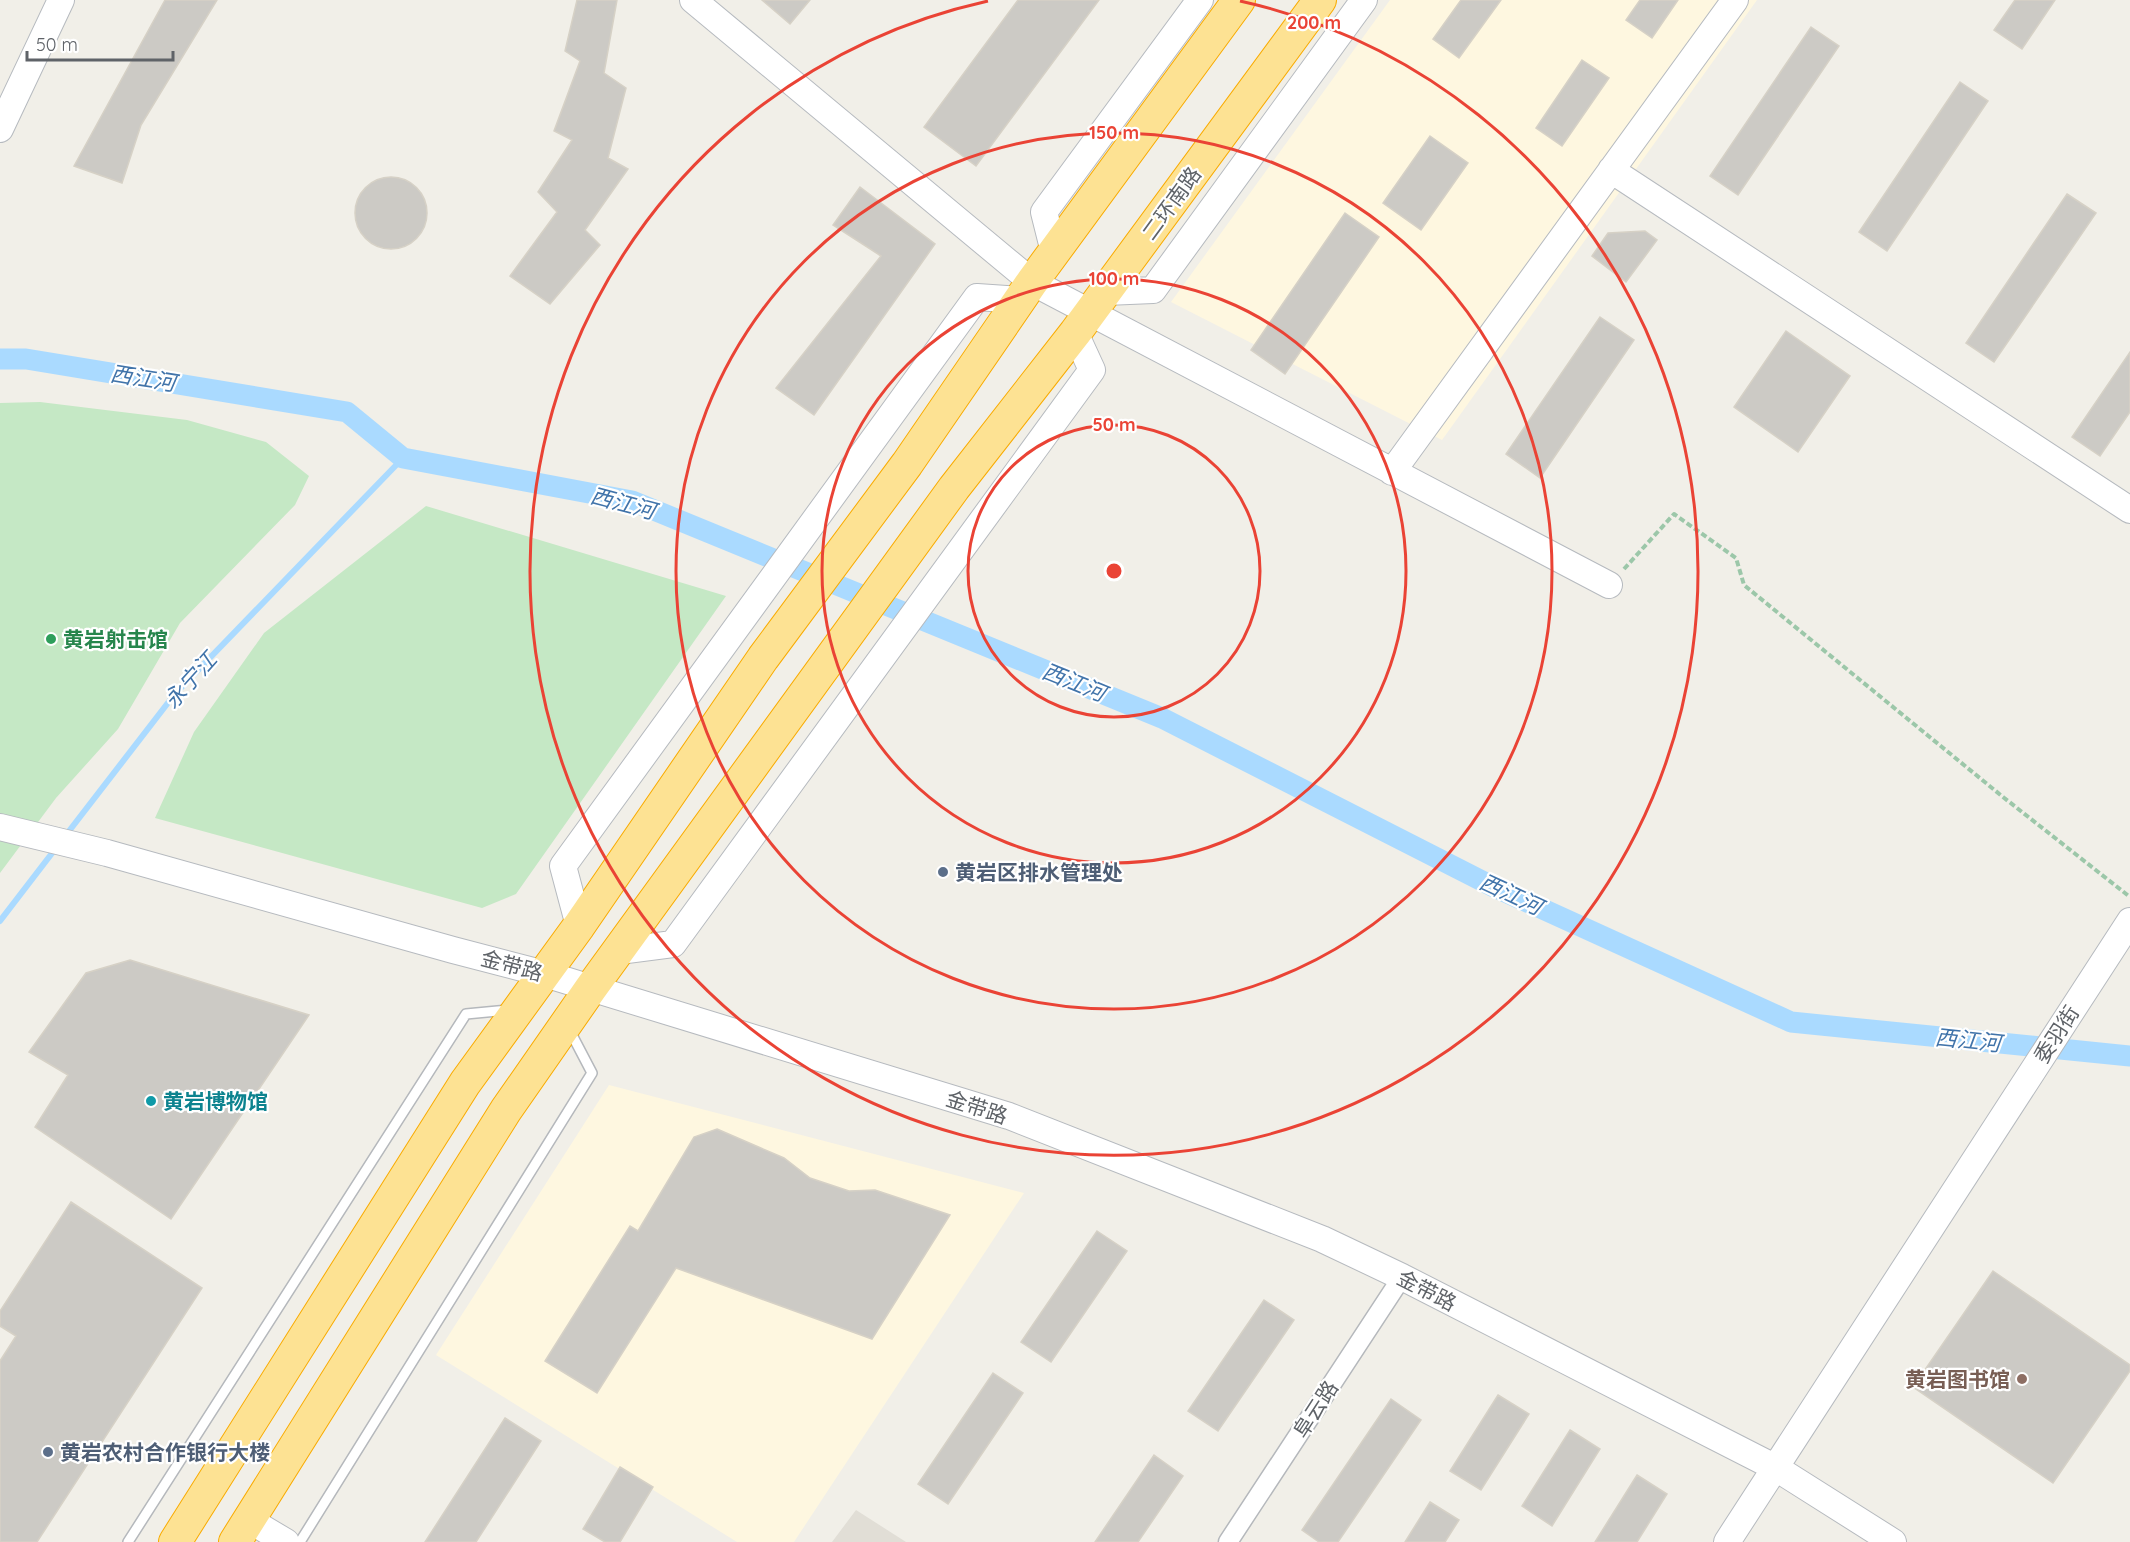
<svg xmlns="http://www.w3.org/2000/svg" width="2130" height="1542" font-family="Quicksand,'Noto Sans SC',sans-serif">
<rect width="100%" height="100%" fill="#f1efe8"/>
<path fill="#fef7e0" d="M1390,0H1757L1442,440L1171,302Z
M609,1085L1024,1193L794,1542H737L436,1355Z"/>
<path fill="#e1ded6" d="M856,1510L906,1542H832Z"/>
<path fill="#c5e8c5" d="M40,402L187,420L266,442L309,476L295,505L180,623L118,729L56,798L0,873V403Z
M426,506L726,596L516,894L482,908L155,818L194,732L264,633Z"/>
<g fill="none" stroke-linecap="round" stroke-linejoin="round">
<path stroke="#aadaff" stroke-width="6" d="M66,835L174,695L403,458
M0,921L56,848"/>
<path stroke="#aadaff" stroke-width="21" d="M0,359H26L347,412L403,458L632,501L1162,718L1492,886L1791,1022L2130,1056"/>
</g>
<path fill="#cccac5" stroke="#d6d1c6" stroke-width="1.5" d="M165,0H217L141,125L122,183L74,166Z
M577,0H617L604,73L626,88L608,158L628,169L585,230L600,245L550,304L510,276L557,212L538,192L572,140L554,131L580,61L565,51Z
M762,0H810L790,24Z
M1018,0H1099L976,166L924,127Z
M1461,0H1501L1459,58L1433,39Z
M1640,0H1678L1652,38L1626,20Z
M2015,0H2055L2022,49L1994,30Z
M1811,27L1839,46L1738,195L1710,176Z
M1582,60L1609,78L1562,146L1536,128Z
M1960,82L1988,101L1887,251L1859,232Z
M1430,136L1468,163L1421,230L1383,203Z
M355 213a36 36 0 1 1 72 0a36 36 0 1 1-72 0Z
M860,187L935,244L814,415L776,388L881,256L833,225Z
M2067,194L2096,213L1994,362L1966,343Z
M1345,213L1379,237L1285,374L1251,350Z
M1645,231L1657,240L1626,282L1592,256L1608,233Z
M1600,317L1634,340L1540,478L1506,454Z
M1786,331L1850,376L1798,452L1734,407Z
M2130,352V412L2100,456L2072,437Z
M130,960L309,1015L171,1219L35,1127L68,1075L29,1052L86,973Z
M717,1129L784,1158L810,1178L849,1191L875,1190L950,1215L872,1339L676,1268L597,1393L545,1361L630,1226L638,1231L694,1137Z
M71,1202L202,1288L37,1542H0V1361L16,1336L0,1326V1311Z
M1097,1231L1127,1251L1051,1362L1021,1342Z
M1993,1271L2130,1365V1371L2053,1483L1913,1387Z
M1264,1300L1294,1320L1218,1431L1188,1411Z
M993,1373L1023,1393L948,1504L918,1484Z
M1498,1395L1529,1414L1481,1490L1450,1471Z
M1391,1399L1421,1420L1338,1542H1319L1302,1530Z
M505,1418L541,1441L476,1542H425Z
M1570,1430L1600,1449L1552,1526L1522,1506Z
M1154,1455L1183,1476L1138,1542H1095Z
M620,1467L653,1487L620,1542H605L583,1529Z
M1637,1475L1667,1494L1637,1542H1595Z
M1430,1502L1459,1520L1445,1542H1405Z"/>
<g fill="none" stroke-linecap="round" stroke-linejoin="round">
<defs>
<path id="lane" d="M128,1542L466,1014L508,1010
M300,1542L592,1073L570,1031"/>
<path id="street" d="M1228,1542L1402,1277"/>
<path id="secondary" d="M693,0L1032,282L1609,585
M0,129L61,0
M1611,170L2130,510
M1054,252L1044,212L1200,0
M1106,292L1153,290L1364,0
M1392,472L1735,0
M0,827L107,853L453,950L545,974L1009,1116L1322,1239L1402,1277L1776,1468L1893,1542
M579,926L563,866L977,297L1020,300
M619,951L673,944L1092,370L1075,333
M249,1520L286,1542
M1727,1542L2130,921"/>
<path id="highway" d="M175,1542L465,1083L579,926L763,658L907,464L1032,282L1239,0
M235,1542L506,1110L591,988L954,488L1075,333L1320,0"/>
</defs>
<use href="#lane" stroke="#b5b8bc" stroke-width="12"/>
<use href="#street" stroke="#b5b8bc" stroke-width="21"/>
<use href="#secondary" stroke="#b6babf" stroke-width="28"/>
<use href="#highway" stroke="#f9ab00" stroke-width="34"/>
<path stroke="#9cc7a9" stroke-width="4" stroke-dasharray="6 3" stroke-linecap="butt" d="M1624,569L1674,514L1736,558L1744,585L2003,797L2130,897"/>
<use href="#lane" stroke="#fff" stroke-width="9"/>
<use href="#street" stroke="#fff" stroke-width="18"/>
<use href="#secondary" stroke="#fff" stroke-width="26"/>
<use href="#highway" stroke="#fde293" stroke-width="32"/>
</g>
<g fill="none" stroke="#ea4335" stroke-width="3">
<circle cx="1114" cy="571" r="146"/>
<circle cx="1114" cy="571" r="292"/>
<circle cx="1114" cy="571" r="438"/>
<path d="M1240 1A584 584 0 1 1 988 1"/>
</g>
<circle fill="#2e9e5b" stroke="#fff" stroke-width="2" cx="51" cy="639" r="6"/>
<g fill="#5c6f8a" stroke="#fff" stroke-width="2">
<circle cx="943" cy="872" r="6"/>
<circle cx="48" cy="1452" r="6"/>
</g>
<circle fill="#0f9aa8" stroke="#fff" stroke-width="2" cx="151" cy="1101" r="6"/>
<circle fill="#8d6e63" stroke="#fff" stroke-width="2" cx="2022" cy="1379" r="6"/>
<g text-anchor="middle" dominant-baseline="central" stroke-width="4.5" stroke-linejoin="round" paint-order="stroke">
<g font-size="21" fill="#5f6368" stroke="#fff">
<text transform="translate(1171 203) rotate(-54)">二环南路</text>
<text transform="translate(512 965) rotate(15)">金带路</text>
<text transform="translate(2056 1034) rotate(-57)">委羽街</text>
<text transform="translate(977 1107) rotate(18)">金带路</text>
<text transform="translate(1427 1290) rotate(27)">金带路</text>
<text transform="translate(1315 1409) rotate(-57)">阜云路</text>
</g>
<g font-size="21" font-weight="bold" fill="#27864d" stroke="#fff" text-anchor="start">
<text x="63" y="639">黄岩射击馆</text>
</g>
<g font-size="21" font-weight="bold" fill="#4e5e75" stroke="#fff" text-anchor="start">
<text x="955" y="872">黄岩区排水管理处</text>
<text x="60" y="1452">黄岩农村合作银行大楼</text>
</g>
<g font-size="21" font-weight="bold" fill="#0d838f" stroke="#fff" text-anchor="start">
<text x="163" y="1101">黄岩博物馆</text>
</g>
<g font-size="21" font-weight="bold" fill="#785e54" stroke="#fff" text-anchor="end">
<text x="2010" y="1379">黄岩图书馆</text>
</g>
<g font-size="22" font-style="italic" fill="#4174aa" stroke="#fff">
<text transform="translate(143 378) rotate(9)">西江河</text>
<text transform="translate(623 503) rotate(15)">西江河</text>
<text transform="translate(190 680) rotate(-48)">永宁江</text>
<text transform="translate(1074 682) rotate(22)">西江河</text>
<text transform="translate(1511 894) rotate(25)">西江河</text>
<text transform="translate(1968 1040) rotate(6)">西江河</text>
</g>
</g>
<circle cx="1114" cy="571" r="9" fill="#ea4335" stroke="#fff" stroke-width="3"/>
<g font-size="18" text-anchor="middle" font-weight="bold" fill="#ea4335" stroke="#fff" stroke-width="4.5" stroke-linejoin="round" paint-order="stroke">
<text x="1314" y="29">200 m</text>
<text x="1114" y="139">150 m</text>
<text x="1114" y="285">100 m</text>
<text x="1114" y="431">50 m</text>
</g>
<path d="M27 51v9h146v-9" fill="none" stroke="#5f6368" stroke-width="3"/>
<text x="36" y="51" font-size="18" fill="#5f6368" stroke="#ffffff" stroke-width="4.5" paint-order="stroke">50 m</text>
</svg>
